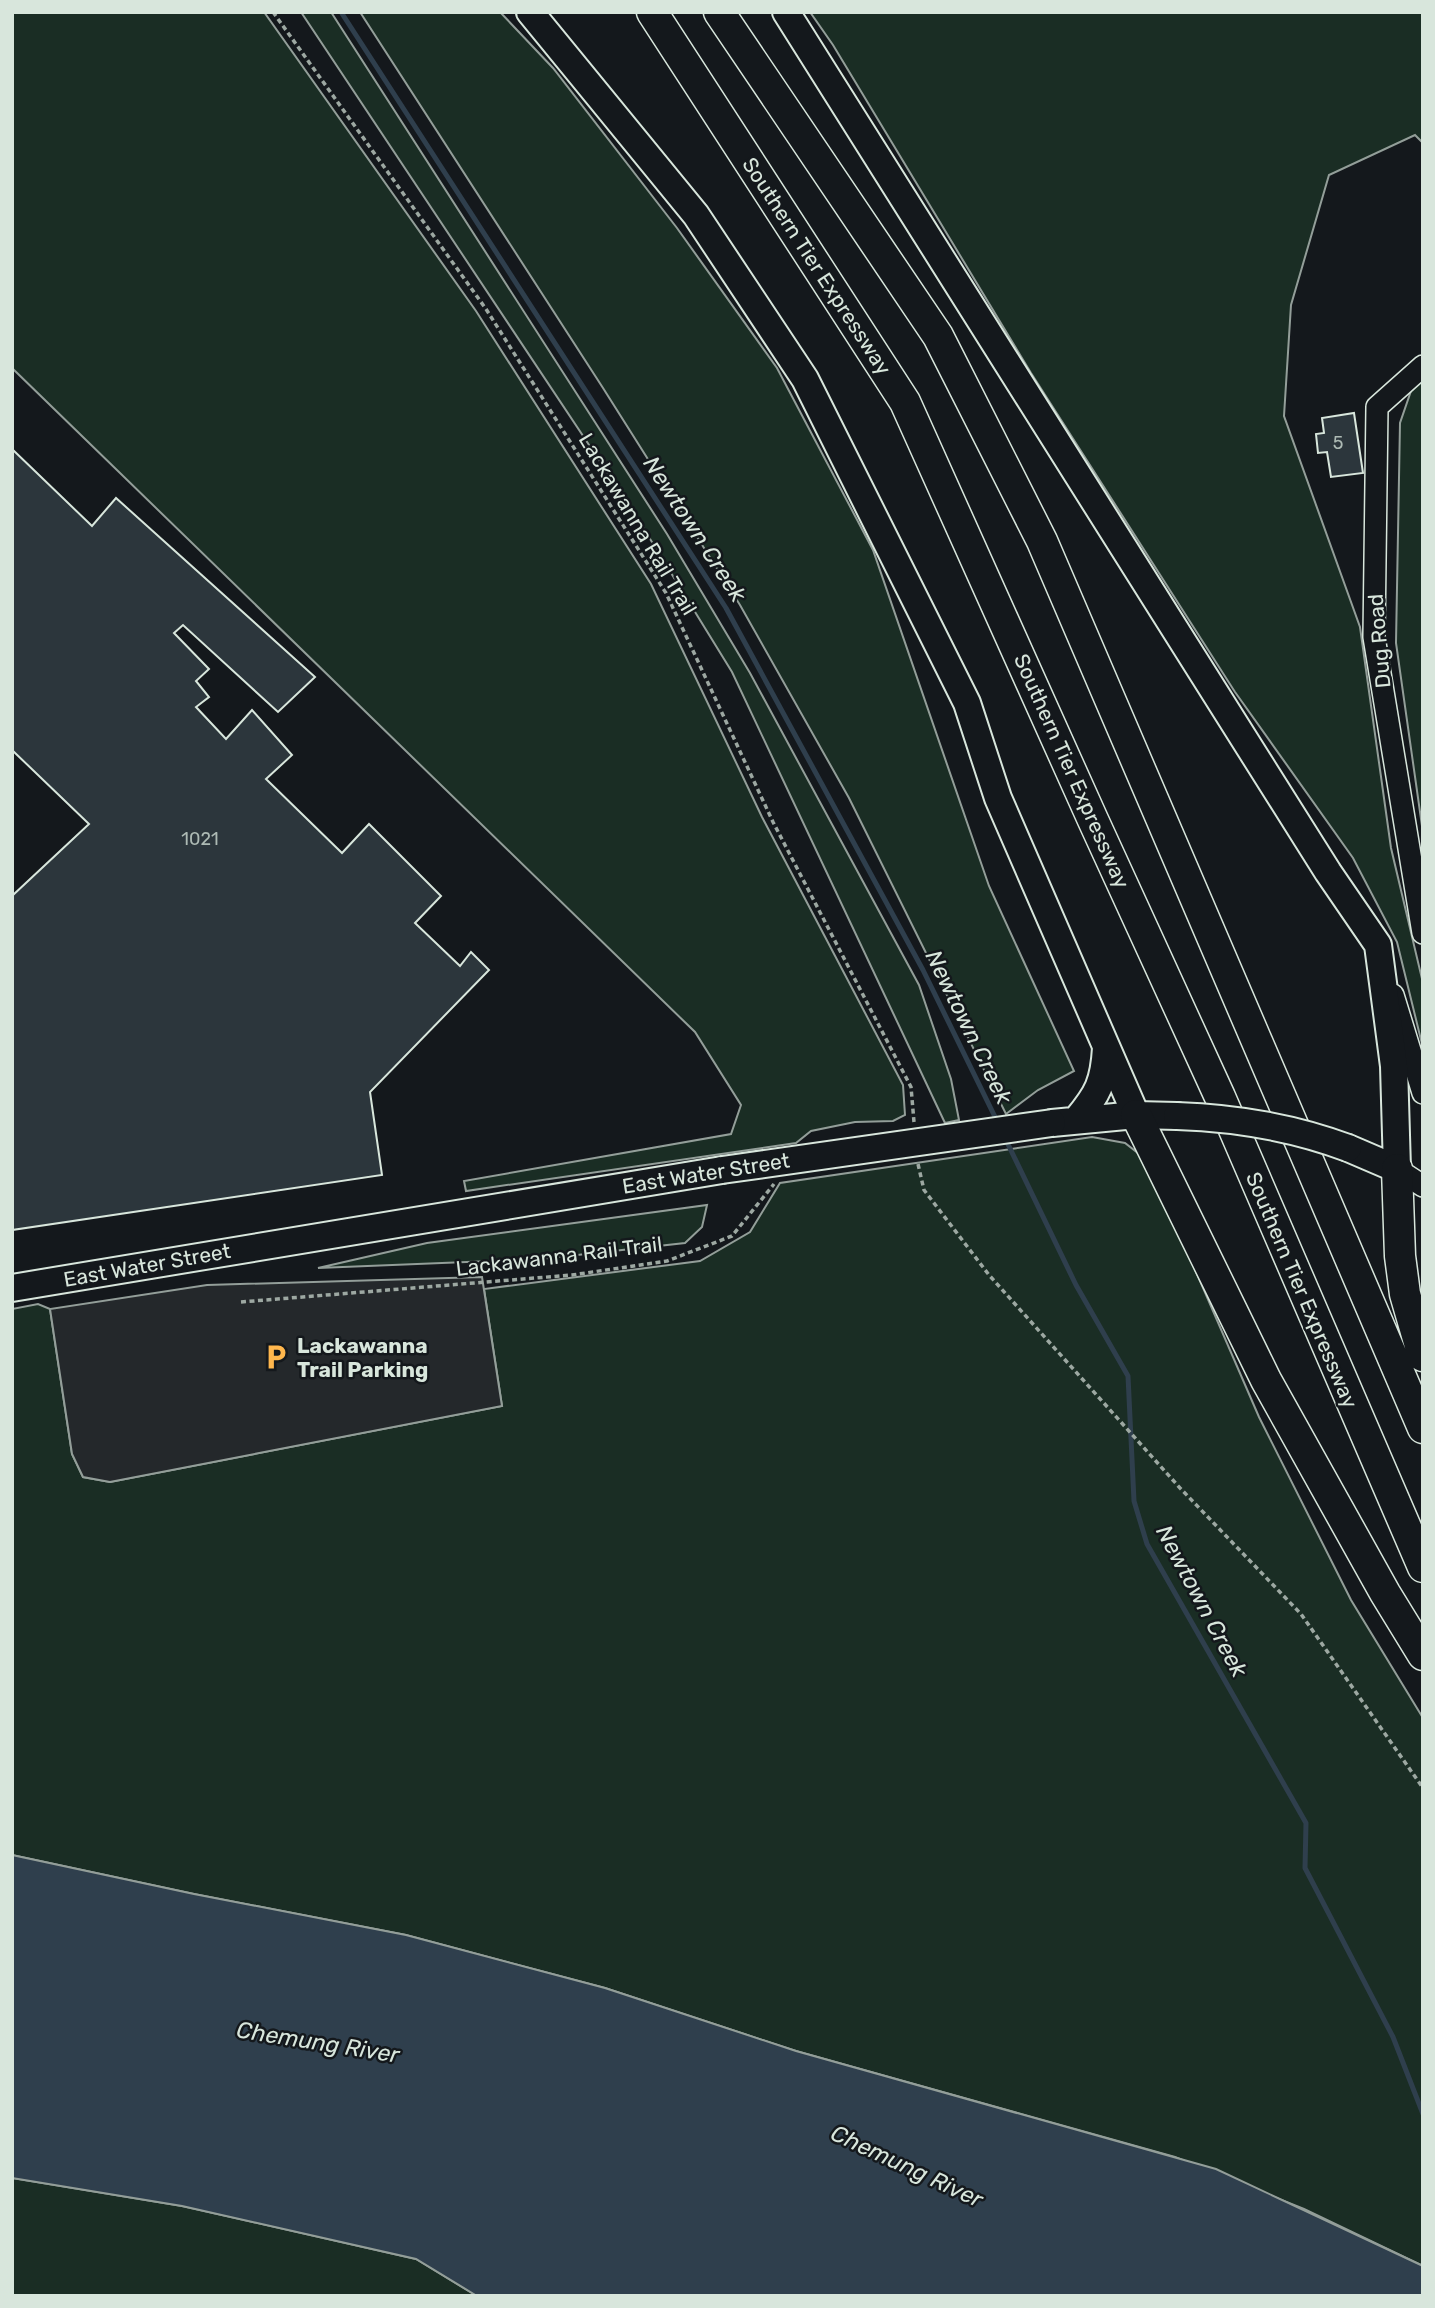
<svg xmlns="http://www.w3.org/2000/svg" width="1435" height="2308" font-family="Rubik,sans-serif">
<rect width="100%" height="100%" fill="#14181c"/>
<path fill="#1a2d24" stroke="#939e99" stroke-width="2" d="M12,12H264L476,311L651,584L762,817L903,1085L905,1115L893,1121L855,1122L811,1131L796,1143L466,1191L464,1181L731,1134L741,1105L695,1032L12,368Z
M301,12H331L667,534L750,673L919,985L951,1079L959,1120L945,1123L732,672L631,508Z
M360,12H500L553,68L677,228L777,368L873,550L989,886L1074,1071L1038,1090L1006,1114L849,798L740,605L603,388Z
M810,12H1423V143L1415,135L1329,175L1291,305L1284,416L1360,627L1391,848L1423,983V1048L1397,942L1353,858L1235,692L1031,373L833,45Z
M1423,356V833L1396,643L1400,423Z
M1092,1137L1125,1143L1148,1161L1259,1417L1351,1600L1423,1718V2266L1304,2209L1175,2157L796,2051L605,1988L406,1935L194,1894L12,1855V1309L38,1304L50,1309L72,1454L83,1477L110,1482L502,1406L484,1289L700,1261L750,1232L780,1183Z
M707,1205L702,1227L685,1243L541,1259L318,1268L427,1243Z
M12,2178L182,2206L416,2259L477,2296H12Z"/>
<path fill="#24282b" stroke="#939e99" stroke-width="2" d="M482,1277L502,1406L110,1482L83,1477L72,1454L50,1309L207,1285Z"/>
<path fill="#2f3f4d" stroke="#939e99" stroke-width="2" d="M12,1855L194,1894L406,1935L605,1988L796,2051L1216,2169L1423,2266V2296H477L416,2259L182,2206L12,2178Z"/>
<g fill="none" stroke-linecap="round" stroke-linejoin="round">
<path stroke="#2f3f4d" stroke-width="5" d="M341,12L726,608L923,970L998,1123
M1005,1138L1076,1285L1128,1376L1134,1501L1147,1544L1306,1823L1305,1868L1393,2037L1423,2114"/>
</g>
<path fill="#2c363c" stroke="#d8e6dc" stroke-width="2" d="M1354,413L1363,473L1331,477L1327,452L1318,453L1316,434L1324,433L1322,418Z
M12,449L92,526L116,498L315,677L278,712L183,625L174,633L209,669L196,681L209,697L196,707L226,739L252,710L292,755L266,779L342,853L369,824L441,896L415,923L460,966L471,952L489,970L370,1092L382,1175L12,1230V896L89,824L12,750Z"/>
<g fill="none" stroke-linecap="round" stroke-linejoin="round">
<defs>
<path id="minor" d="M1423,366L1377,407L1374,637L1423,933
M1393,995L1423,1093
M1397,1169L1423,1186"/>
<path id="major" d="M530,12L696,215L805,379L967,703L998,798L1136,1115
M786,12L1328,872L1378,945L1394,1066L1397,1169L1348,1148
M1077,1119C1098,1094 1104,1082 1106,1048
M1052,1123L1136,1115L1177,1116
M12,1288L722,1170"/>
<path id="highway" d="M652,12L905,402L1093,820L1220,1097L1423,1567
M719,12L938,336L1042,541L1423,1428
M1136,1115L1266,1380L1385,1593L1423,1655
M1397,1169L1400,1256L1405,1294L1423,1356"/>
</defs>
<use href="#minor" stroke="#d8e6dc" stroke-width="24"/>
<use href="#major" stroke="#d8e6dc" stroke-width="30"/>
<use href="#highway" stroke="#d8e6dc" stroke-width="33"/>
<path stroke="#9da8a2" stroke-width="3.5" stroke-dasharray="5 3.5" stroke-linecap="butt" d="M273,12L486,309L666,593L773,822L911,1087L914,1122
M918,1164L924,1190L989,1275L1180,1488L1301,1614L1423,1788
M241,1302L572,1275L667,1261L732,1236L774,1184"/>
<use href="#minor" stroke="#14181c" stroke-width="21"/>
<use href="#major" stroke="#14181c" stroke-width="26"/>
<use href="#highway" stroke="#14181c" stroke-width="30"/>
<defs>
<path id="major-bridge" d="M1177,1116C1237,1118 1292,1127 1348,1148
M722,1170L1052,1123"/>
</defs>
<use href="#major-bridge" stroke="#d8e6dc" stroke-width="30" stroke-linecap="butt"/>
<use href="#major-bridge" stroke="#14181c" stroke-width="26"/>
</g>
<defs>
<symbol id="parking-bare" viewBox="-9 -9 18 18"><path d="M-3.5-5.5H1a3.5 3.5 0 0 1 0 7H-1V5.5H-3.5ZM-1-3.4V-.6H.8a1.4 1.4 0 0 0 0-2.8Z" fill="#ffb74d" stroke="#14181c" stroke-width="2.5" paint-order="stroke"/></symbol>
</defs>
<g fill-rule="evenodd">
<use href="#parking-bare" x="257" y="1338" width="38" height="38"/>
</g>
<g text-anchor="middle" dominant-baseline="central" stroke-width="5" stroke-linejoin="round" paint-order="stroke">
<g font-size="18" fill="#adbab4">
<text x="1338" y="443">5</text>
<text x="200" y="839">1021</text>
</g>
<g font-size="21" fill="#d8e6dc" stroke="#14181c">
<text transform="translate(817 266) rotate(57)">Southern Tier Expressway</text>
<text transform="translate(638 524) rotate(59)">Lackawanna Rail Trail</text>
<text transform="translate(1379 641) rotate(-95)">Dug Road</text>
<text transform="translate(1072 771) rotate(66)">Southern Tier Expressway</text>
<text transform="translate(706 1173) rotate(-9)">East Water Street</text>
<text transform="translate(559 1256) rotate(-7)">Lackawanna Rail Trail</text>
<text transform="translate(147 1265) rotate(-10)">East Water Street</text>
<text transform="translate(1302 1290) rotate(67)">Southern Tier Expressway</text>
</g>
<g font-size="21" font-weight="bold" fill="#d8e6dc" stroke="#14181c" text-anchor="start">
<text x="297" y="1345">Lackawanna<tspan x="297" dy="24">Trail Parking</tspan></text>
</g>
<g font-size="23" font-style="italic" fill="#d8e6dc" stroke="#14181c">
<text transform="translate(695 529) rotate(57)">Newtown Creek</text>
<text transform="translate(969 1027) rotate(64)">Newtown Creek</text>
<text transform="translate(1202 1601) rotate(62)">Newtown Creek</text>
<text transform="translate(318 2042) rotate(9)">Chemung River</text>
<text transform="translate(907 2166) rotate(25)">Chemung River</text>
</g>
</g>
<rect width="1435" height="2308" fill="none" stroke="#d8e6dc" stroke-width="28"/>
</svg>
